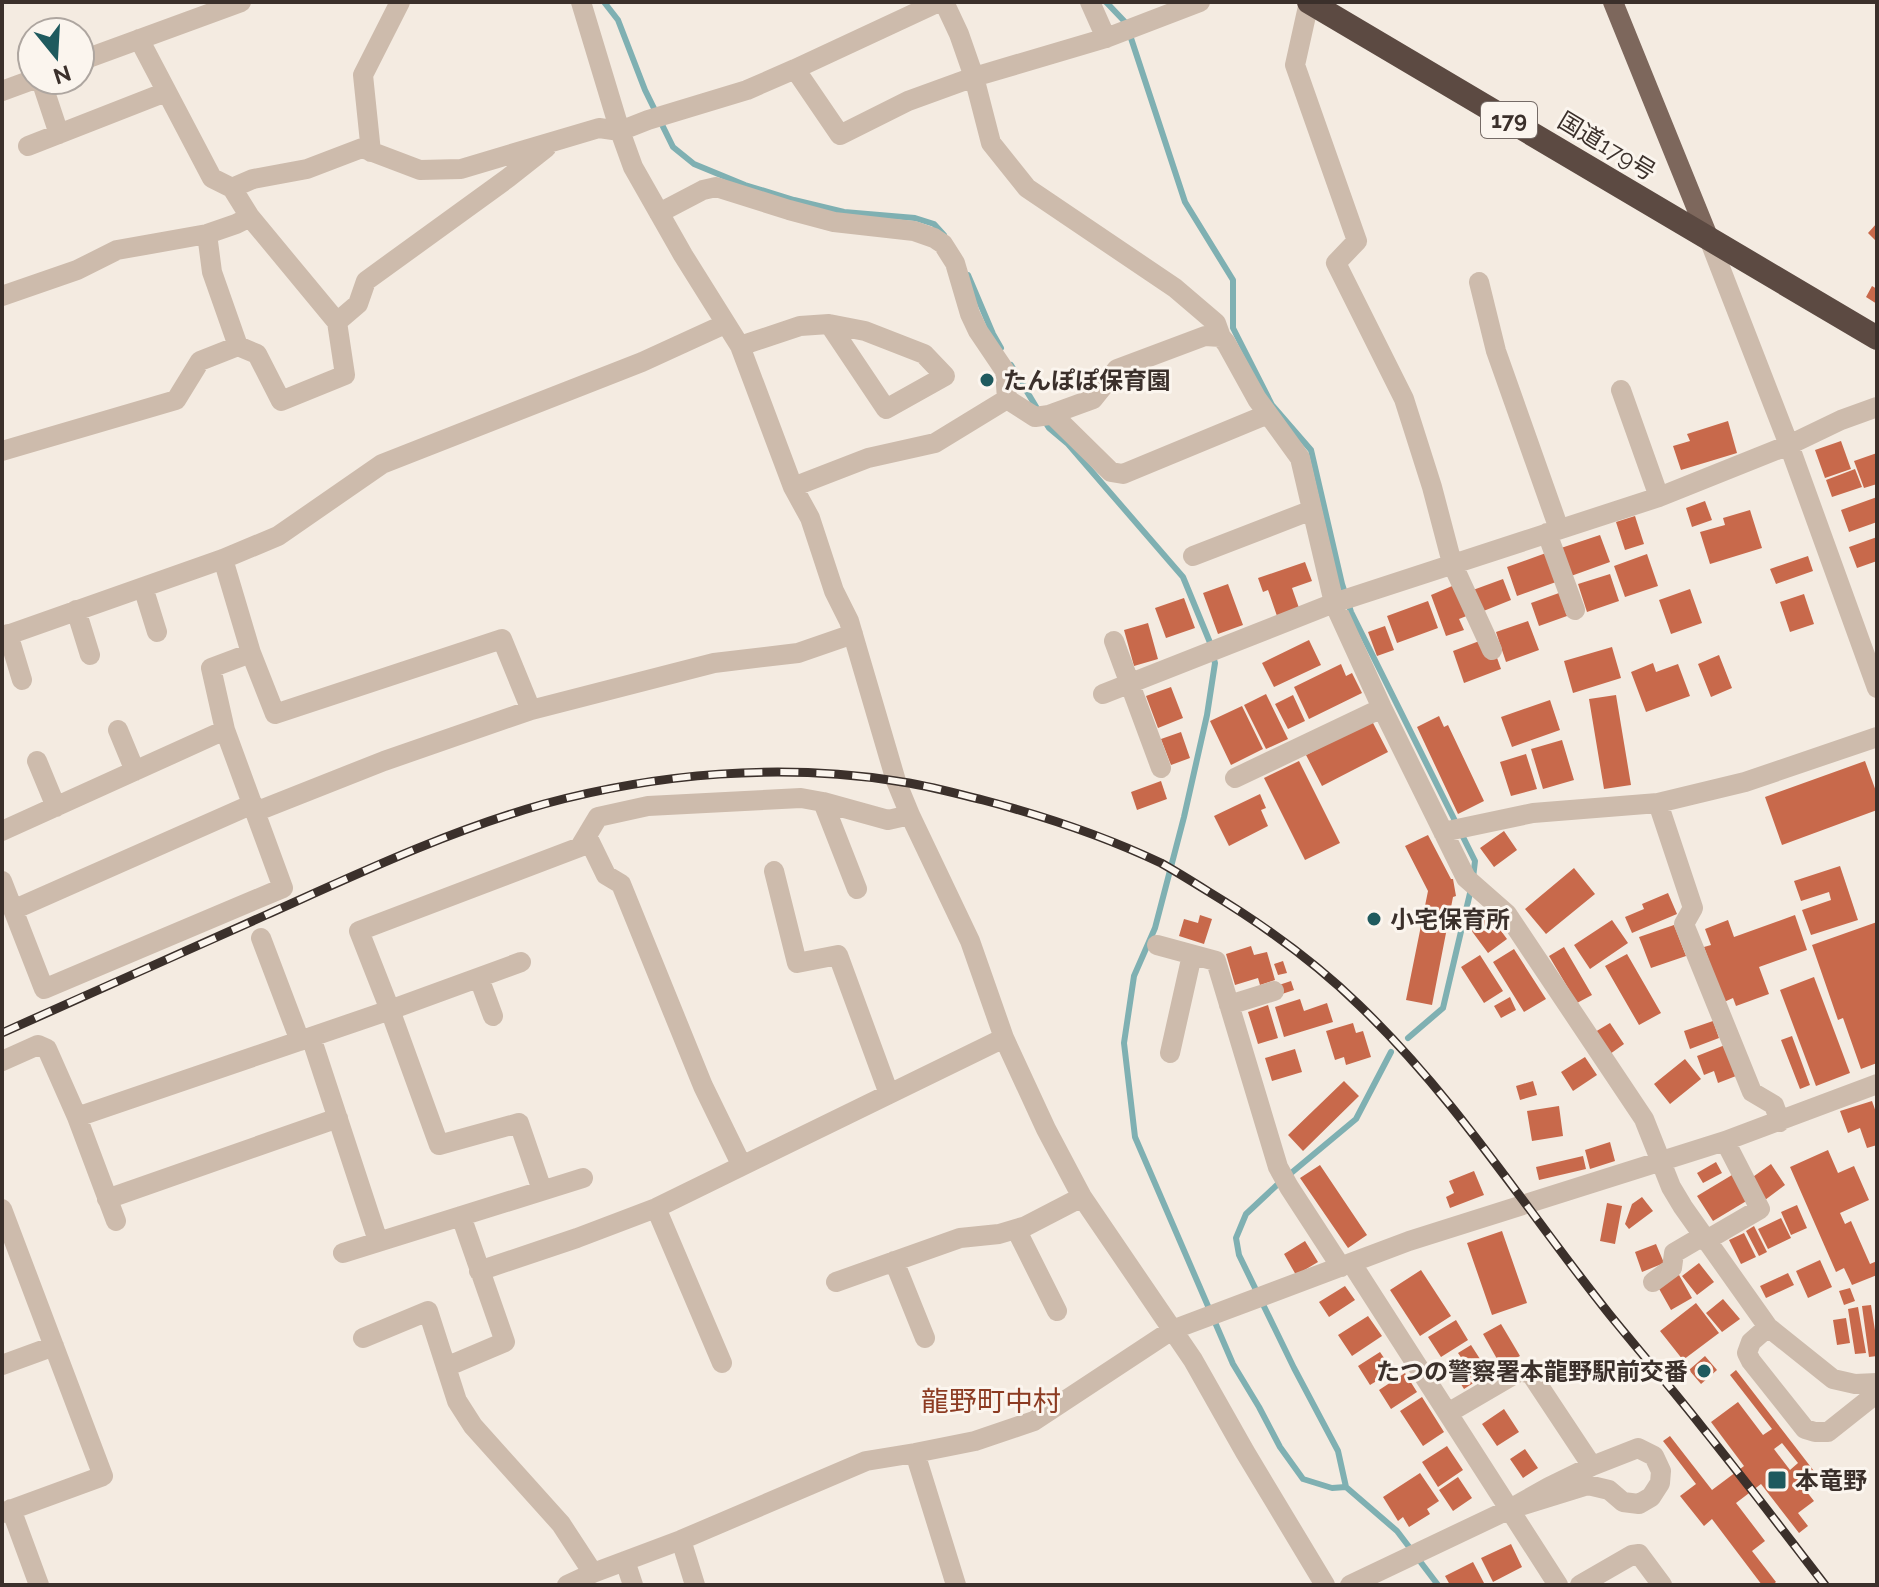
<svg xmlns="http://www.w3.org/2000/svg" width="1879" height="1587" font-family="Raleway,'Noto Sans JP',sans-serif">
<rect width="100%" height="100%" fill="#f4ebe1"/>
<g fill="none" stroke-linecap="round" stroke-linejoin="round">
<path stroke="#7fb0b2" stroke-width="6" d="M604,2L618,20L645,90L673,147L694,164L745,185L794,200L844,212L915,218L934,224L944,235
M1106,2L1126,23L1185,202L1233,280V328L1272,405L1311,450L1342,584L1351,612L1475,861L1473,878
M968,275L993,334L1001,348
M1011,365L1038,410
M1044,420L1049,428L1068,444L1183,577L1211,645
M1213,656L1215,663L1207,715L1184,817L1155,928L1134,976L1124,1043L1135,1137L1233,1364L1259,1407L1280,1447L1303,1479L1332,1488L1346,1487L1397,1531L1438,1585
M1408,1038L1443,1008L1471,889
M1346,1487L1338,1451L1294,1368L1239,1255L1236,1238L1246,1214L1278,1184L1356,1119L1391,1052"/>
</g>
<path fill="#c8694b" fill-rule="evenodd" d="M1877,223V242L1868,233Z
M1872,286L1877,289V304L1866,297Z
M1728,421L1737,453L1681,470L1673,446L1690,441L1687,434Z
M1841,441L1851,469L1825,478L1815,450Z
M1877,453V484L1864,488L1854,461Z
M1855,469L1862,487L1832,497L1826,480Z
M1877,497V522L1849,532L1841,510Z
M1705,501L1712,520L1692,527L1686,508Z
M1750,510L1762,548L1710,564L1700,532L1725,525L1723,518Z
M1635,516L1644,544L1625,550L1616,522Z
M1600,535L1610,562L1571,576L1561,548Z
M1877,537V561L1857,568L1849,547Z
M1546,553L1556,582L1517,596L1507,567Z
M1647,554L1658,586L1625,597L1614,566Z
M1808,556L1813,571L1776,584L1770,569Z
M1305,562L1312,581L1292,588L1299,608L1277,616L1268,590L1263,592L1258,578Z
M1610,574L1619,601L1587,612L1578,584Z
M1503,579L1511,600L1481,612L1473,590Z
M1228,584L1243,625L1218,634L1203,593Z
M1457,584L1469,615L1459,619L1464,630L1446,636L1431,595Z
M1690,589L1702,623L1671,634L1659,600Z
M1559,593L1567,616L1539,626L1531,603Z
M1804,594L1814,624L1790,632L1780,602Z
M1184,598L1195,628L1166,638L1155,608Z
M1428,601L1438,628L1397,643L1387,616Z
M1528,621L1539,650L1506,662L1496,632Z
M1148,623L1158,659L1134,666L1124,630Z
M1385,626L1394,650L1377,656L1368,632Z
M1309,640L1321,665L1274,687L1262,663Z
M1482,640L1496,655L1501,669L1464,683L1453,651Z
M1612,647L1621,678L1573,693L1564,661Z
M1719,655L1732,688L1711,697L1698,664Z
M1653,663L1656,672L1678,664L1690,696L1646,712L1631,672Z
M1341,664L1346,676L1352,673L1362,693L1309,719L1294,687Z
M1171,687L1183,718L1158,728L1146,696Z
M1266,694L1288,739L1266,749L1244,705Z
M1293,695L1305,721L1288,729L1275,704Z
M1616,695L1631,785L1604,789L1589,699Z
M1550,700L1560,730L1512,747L1501,717Z
M1242,706L1263,749L1231,765L1210,721Z
M1439,716L1444,727L1448,725L1484,801L1458,814L1417,727Z
M1372,721L1388,752L1322,786L1306,755Z
M1181,732L1190,758L1171,765L1161,739Z
M1562,740L1574,780L1543,789L1531,749Z
M1526,754L1537,789L1511,796L1500,762Z
M1299,761L1340,843L1305,860L1264,778Z
M1865,761L1877,794V810L1782,845L1765,797Z
M1161,781L1167,799L1137,810L1131,792Z
M1260,794L1266,808L1261,810L1268,826L1229,846L1214,816Z
M1504,831L1517,850L1494,867L1480,848Z
M1428,835L1451,879H1453L1456,896L1453,897L1432,1005L1406,1000L1428,891L1405,846Z
M1840,866L1858,920L1811,935L1802,910L1831,900L1829,892L1801,901L1794,881Z
M1574,868L1595,894L1546,934L1525,909Z
M1668,893L1677,914L1632,933L1625,917L1644,909L1642,904Z
M1200,915L1212,919L1204,944L1179,936L1184,919L1198,923Z
M1795,915L1807,950L1759,967L1769,994L1736,1006L1733,998L1724,1002L1704,947L1711,945L1705,929L1728,920L1734,937Z
M1490,916L1507,939L1488,953L1471,930Z
M1612,920L1628,943L1590,969L1574,945Z
M1877,922V1063L1861,1069L1843,1018L1838,1020L1812,945Z
M1674,925L1686,956L1651,968L1639,937Z
M1251,946L1254,955L1267,952L1275,980L1260,985L1258,978L1235,985L1226,954Z
M1564,947L1592,995L1577,1003L1549,956Z
M1514,949L1546,999L1524,1012L1493,962Z
M1627,954L1661,1013L1639,1025L1605,966Z
M1480,955L1503,991L1484,1003L1461,967Z
M1283,961L1287,973L1278,975L1274,964Z
M1814,977L1850,1073L1816,1086L1780,990Z
M1291,981L1294,990L1282,994L1279,985Z
M1510,997L1516,1010L1501,1018L1494,1006Z
M1300,999L1304,1011L1327,1003L1333,1022L1284,1037L1275,1007Z
M1268,1005L1278,1038L1258,1044L1248,1012Z
M1713,1021L1719,1038L1690,1049L1684,1031Z
M1353,1023L1356,1033L1363,1031L1371,1057L1346,1065L1344,1057L1335,1060L1326,1031Z
M1610,1023L1624,1044L1610,1054L1595,1032Z
M1792,1036L1810,1085L1800,1089L1781,1040Z
M1725,1045L1736,1076L1718,1083L1714,1071L1704,1075L1697,1056Z
M1295,1049L1302,1072L1272,1081L1265,1058Z
M1585,1057L1597,1075L1573,1091L1561,1072Z
M1685,1059L1701,1079L1670,1104L1654,1084Z
M1344,1081L1359,1096L1303,1151L1288,1135Z
M1533,1081L1537,1095L1520,1100L1516,1086Z
M1872,1101L1877,1115V1145L1867,1148L1860,1128L1848,1133L1840,1111Z
M1559,1106L1563,1136L1532,1141L1527,1111Z
M1610,1142L1615,1161L1590,1169L1585,1150Z
M1828,1150L1838,1173L1854,1166L1869,1200L1840,1213L1845,1224L1851,1221L1870,1264L1877,1261V1275L1852,1285L1844,1268L1836,1272L1790,1167Z
M1583,1156L1586,1169L1539,1180L1536,1167Z
M1716,1162L1722,1173L1703,1183L1697,1173Z
M1771,1164L1785,1185L1765,1200L1750,1179Z
M1320,1165L1367,1235L1348,1248L1300,1178Z
M1474,1171L1484,1195L1450,1208L1446,1197L1454,1193L1449,1181Z
M1732,1175L1748,1200L1713,1221L1697,1196Z
M1642,1197L1653,1211L1629,1229L1625,1224L1632,1204Z
M1607,1203L1622,1206L1615,1244L1600,1241Z
M1797,1205L1807,1228L1791,1235L1781,1212Z
M1781,1218L1791,1238L1768,1249L1758,1229Z
M1754,1226L1767,1252L1759,1256L1746,1231Z
M1502,1231L1527,1303L1492,1315L1467,1243Z
M1744,1233L1756,1257L1741,1264L1729,1240Z
M1305,1241L1318,1262L1296,1275L1284,1254Z
M1656,1244L1664,1263L1642,1272L1635,1252Z
M1820,1260L1832,1287L1808,1298L1796,1271Z
M1699,1263L1714,1282L1697,1295L1682,1276Z
M1421,1270L1451,1316L1420,1336L1390,1290Z
M1788,1273L1794,1285L1766,1298L1760,1286Z
M1679,1275L1692,1298L1671,1310L1658,1287Z
M1345,1286L1355,1300L1329,1317L1319,1302Z
M1850,1288L1855,1301L1844,1305L1839,1291Z
M1723,1299L1740,1319L1722,1332L1706,1313Z
M1696,1303L1719,1333L1683,1360L1660,1331Z
M1871,1305L1877,1343V1356L1869,1357L1862,1306Z
M1858,1307L1866,1353L1855,1354L1848,1309Z
M1368,1316L1382,1336L1352,1356L1338,1335Z
M1846,1318L1850,1343L1837,1345L1833,1320Z
M1456,1320L1468,1340L1441,1357L1428,1337Z
M1501,1324L1520,1356L1501,1366L1483,1334Z
M1471,1345L1489,1373L1464,1389L1452,1370L1465,1363L1458,1353Z
M1380,1352L1393,1371L1370,1385L1358,1366Z
M1705,1356L1717,1370L1701,1384L1689,1370Z
M1736,1370L1817,1475L1810,1479L1808,1475L1799,1482L1814,1501L1798,1513L1808,1526L1799,1533L1761,1484L1736,1503L1765,1541L1752,1551L1776,1582L1772,1585H1762L1712,1519L1704,1526L1680,1496L1696,1484L1663,1441L1670,1436L1712,1490L1744,1466L1711,1422L1738,1402L1763,1435L1772,1429L1730,1375ZM1782,1443L1798,1463L1790,1470L1774,1449Z
M1405,1373L1417,1392L1391,1409L1379,1390Z
M1422,1397L1444,1432L1423,1446L1400,1411Z
M1504,1409L1519,1432L1497,1446L1482,1424Z
M1447,1446L1463,1470L1438,1487L1422,1462Z
M1525,1449L1538,1468L1523,1478L1510,1459Z
M1420,1473L1439,1501L1427,1509L1430,1514L1409,1527L1403,1517L1398,1521L1383,1497Z
M1458,1477L1472,1498L1453,1511L1439,1490Z
M1511,1544L1522,1567L1493,1582L1481,1558Z
M1473,1562L1484,1583L1479,1585H1450L1445,1576Z"/>
<g fill="none" stroke-linecap="round" stroke-linejoin="round">
<path stroke="#cdbbac" stroke-width="20" d="M581,2L620,131L633,167L683,255L740,346L793,487L810,518L834,591L849,621L896,781L910,815L970,941L1004,1038L1046,1129L1082,1197L1193,1360L1245,1452L1325,1585
M944,2L959,34L974,77L991,143L1027,188L1175,288L1216,323L1221,337L1226,343L1257,399L1300,458L1334,603L1382,708L1466,878L1507,914L1644,1119L1671,1187L1683,1207L1768,1327L1833,1379L1855,1384L1877,1383
M1090,2L1106,38
M1309,2L1295,65L1357,241L1336,263L1404,399L1432,487L1452,563L1492,650
M139,39L212,178L232,188L253,179L307,169L362,148L420,170L461,169L599,128L620,131L648,120L747,90L795,69L939,2
M80,61L241,2
M795,69L840,135L908,101L974,77L1106,38L1200,2
M41,80L59,134
M2,91L32,80
M28,146L166,92
M371,152L363,75L400,2
M659,213L703,190L716,187L789,210L834,222L914,231L934,238L943,244L955,263L970,314L978,331L1005,371L1007,399L935,443L868,458L793,487
M250,217L337,322
M1709,239L1789,445L1877,688
M1479,282L1496,351L1559,529
M2,296L77,270L117,250L207,234L236,224L250,217L232,188
M238,346L257,354L281,401L345,375L337,322L358,304L366,281L508,178L546,148
M740,346L800,326L829,324L865,331L924,354L945,376L886,409L829,324
M1621,390L1659,497
M1007,399L1035,417L1049,415L1093,399L1117,369L1205,336L1221,337
M1052,414L1111,472L1123,474L1268,414
M2,451L176,400L200,361L238,346L212,272L207,234
M1547,533L1575,610
M1193,556L1312,510
M143,587L157,632
M76,610L90,655
M8,634L22,680
M2,637L223,559L278,536L382,464L642,362L725,324
M1114,641L1161,768
M251,653L275,714L502,639L531,710
M1103,694L1334,603L1659,497L1789,445L1841,420L1877,407
M118,730L135,771
M37,761L56,807
M1235,778L1382,708
M823,802L857,889
M1658,803L1693,908L1684,924L1752,1092L1774,1105L1780,1122
M255,812L384,761L531,710L714,663L798,653L853,634
M2,831L225,730
M1443,832L1533,813L1658,803L1745,782L1877,737
M587,836L606,875L621,884L703,1086L742,1166
M774,871L797,963L838,955L889,1094
M2,881L44,989L283,888L225,730L211,668L251,653L223,559
M13,910L253,804
M261,938L300,1041
M1157,945L1216,961L1278,1167L1289,1187L1341,1267
M521,962L390,1010L439,1145L519,1123L542,1190
M479,978L493,1016
M1229,1005L1274,991
M311,1037L378,1241
M1170,1053L1192,955
M2,1061L38,1045L47,1049L77,1117L390,1010L359,931L580,847L598,817L648,806L801,798L823,802L888,820L910,815
M77,1117L116,1221
M107,1199L338,1118
M656,1208L722,1363
M2,1209L103,1476L2,1513
M1016,1229L1057,1311
M1705,1241L1760,1209L1725,1141
M343,1253L583,1178
M894,1261L925,1338
M1352,1264L1558,1585
M479,1271L577,1238L656,1208L1004,1038
M836,1282L960,1238L999,1234L1026,1226L1082,1197
M1653,1282L1672,1268L1674,1253L1703,1236
M1768,1327L1751,1342L1747,1353L1751,1361L1805,1429L1815,1432H1828L1877,1393
M363,1338L428,1311L457,1401L473,1426L561,1524L593,1573
M2,1365L54,1346
M446,1367L505,1342L461,1216
M1448,1413L1520,1371L1531,1374L1592,1466
M915,1453L956,1585
M11,1509L39,1585
M681,1540L695,1585
M625,1561L633,1585
M567,1585L593,1573L681,1540L866,1461L915,1453L975,1441L1034,1421L1172,1330L1409,1241L1725,1141L1877,1084
M1350,1585L1510,1509L1549,1487L1592,1466L1638,1448L1654,1456L1661,1471L1660,1483L1651,1497L1639,1504L1623,1502L1609,1490L1588,1485L1510,1509
M1580,1585L1632,1555L1639,1554L1662,1585"/>
<path stroke="#7d675c" stroke-width="20" d="M1613,2L1709,239"/>
<path stroke="#5c4a42" stroke-width="24" d="M1309,2L1877,338"/>
<defs>
<path id="rail" d="M2,1033C90,993 178,955 266,915C357,874 448,831 544,804C658,773 780,763 896,781C926,785 954,793 983,800C1044,816 1104,836 1161,863C1177,872 1193,882 1209,892C1262,924 1314,961 1359,1005C1456,1098 1527,1211 1610,1315C1641,1353 1672,1389 1702,1427C1744,1479 1784,1532 1825,1585"/>
</defs>
<use href="#rail" stroke="#3b302b" stroke-width="9"/>
<use href="#rail" stroke="#fbf5ee" stroke-width="6" stroke-dasharray="18" stroke-linecap="butt"/>
</g>
<g fill="#1f5a5e" stroke="#fbf5ee" stroke-width="3">
<circle cx="987" cy="380" r="8"/>
<circle cx="1374" cy="919" r="8"/>
<circle cx="1704" cy="1371" r="8"/>
<rect x="1767" y="1470" width="20" height="20" rx="4"/>
</g>
<g text-anchor="middle" dominant-baseline="central" stroke-width="6" stroke-linejoin="round" paint-order="stroke">
<rect fill="#fbf5ee" stroke="#756b66" stroke-width="2" x="1481" y="102" width="56" height="36" rx="6"/>
<g font-size="22" font-weight="bold" fill="#3b302b">
<text x="1509" y="120">179</text>
</g>
<g font-size="24" fill="#3b302b" stroke="#fbf5ee">
<text transform="translate(1607 146) rotate(31)">国道179号</text>
</g>
<g font-size="24" font-weight="bold" fill="#3b302b" stroke="#fbf5ee" text-anchor="start">
<text x="1003" y="380">たんぽぽ保育園</text>
<text x="1390" y="919">小宅保育所</text>
<text x="1688" y="1371" text-anchor="end">たつの警察署本龍野駅前交番</text>
<text x="1795" y="1480">本竜野</text>
</g>
<g font-size="28" fill="#8c3b22" stroke="#fbf5ee">
<text x="991" y="1401">龍野町中村</text>
</g>
</g>
<rect width="1879" height="1587" fill="none" stroke="#3b302b" stroke-width="8"/>
<g transform="translate(56 56) rotate(162)"><circle r="38" fill="#fbf5ee" stroke="#aea6a0" stroke-width="2"/>
<path d="M0-6L14 30L0 20L-14 30Z" fill="#1f5a5e"/>
<text y="-12" font-size="22" font-weight="bold" text-anchor="middle" fill="#3b302b">N</text>
</g>
</svg>
